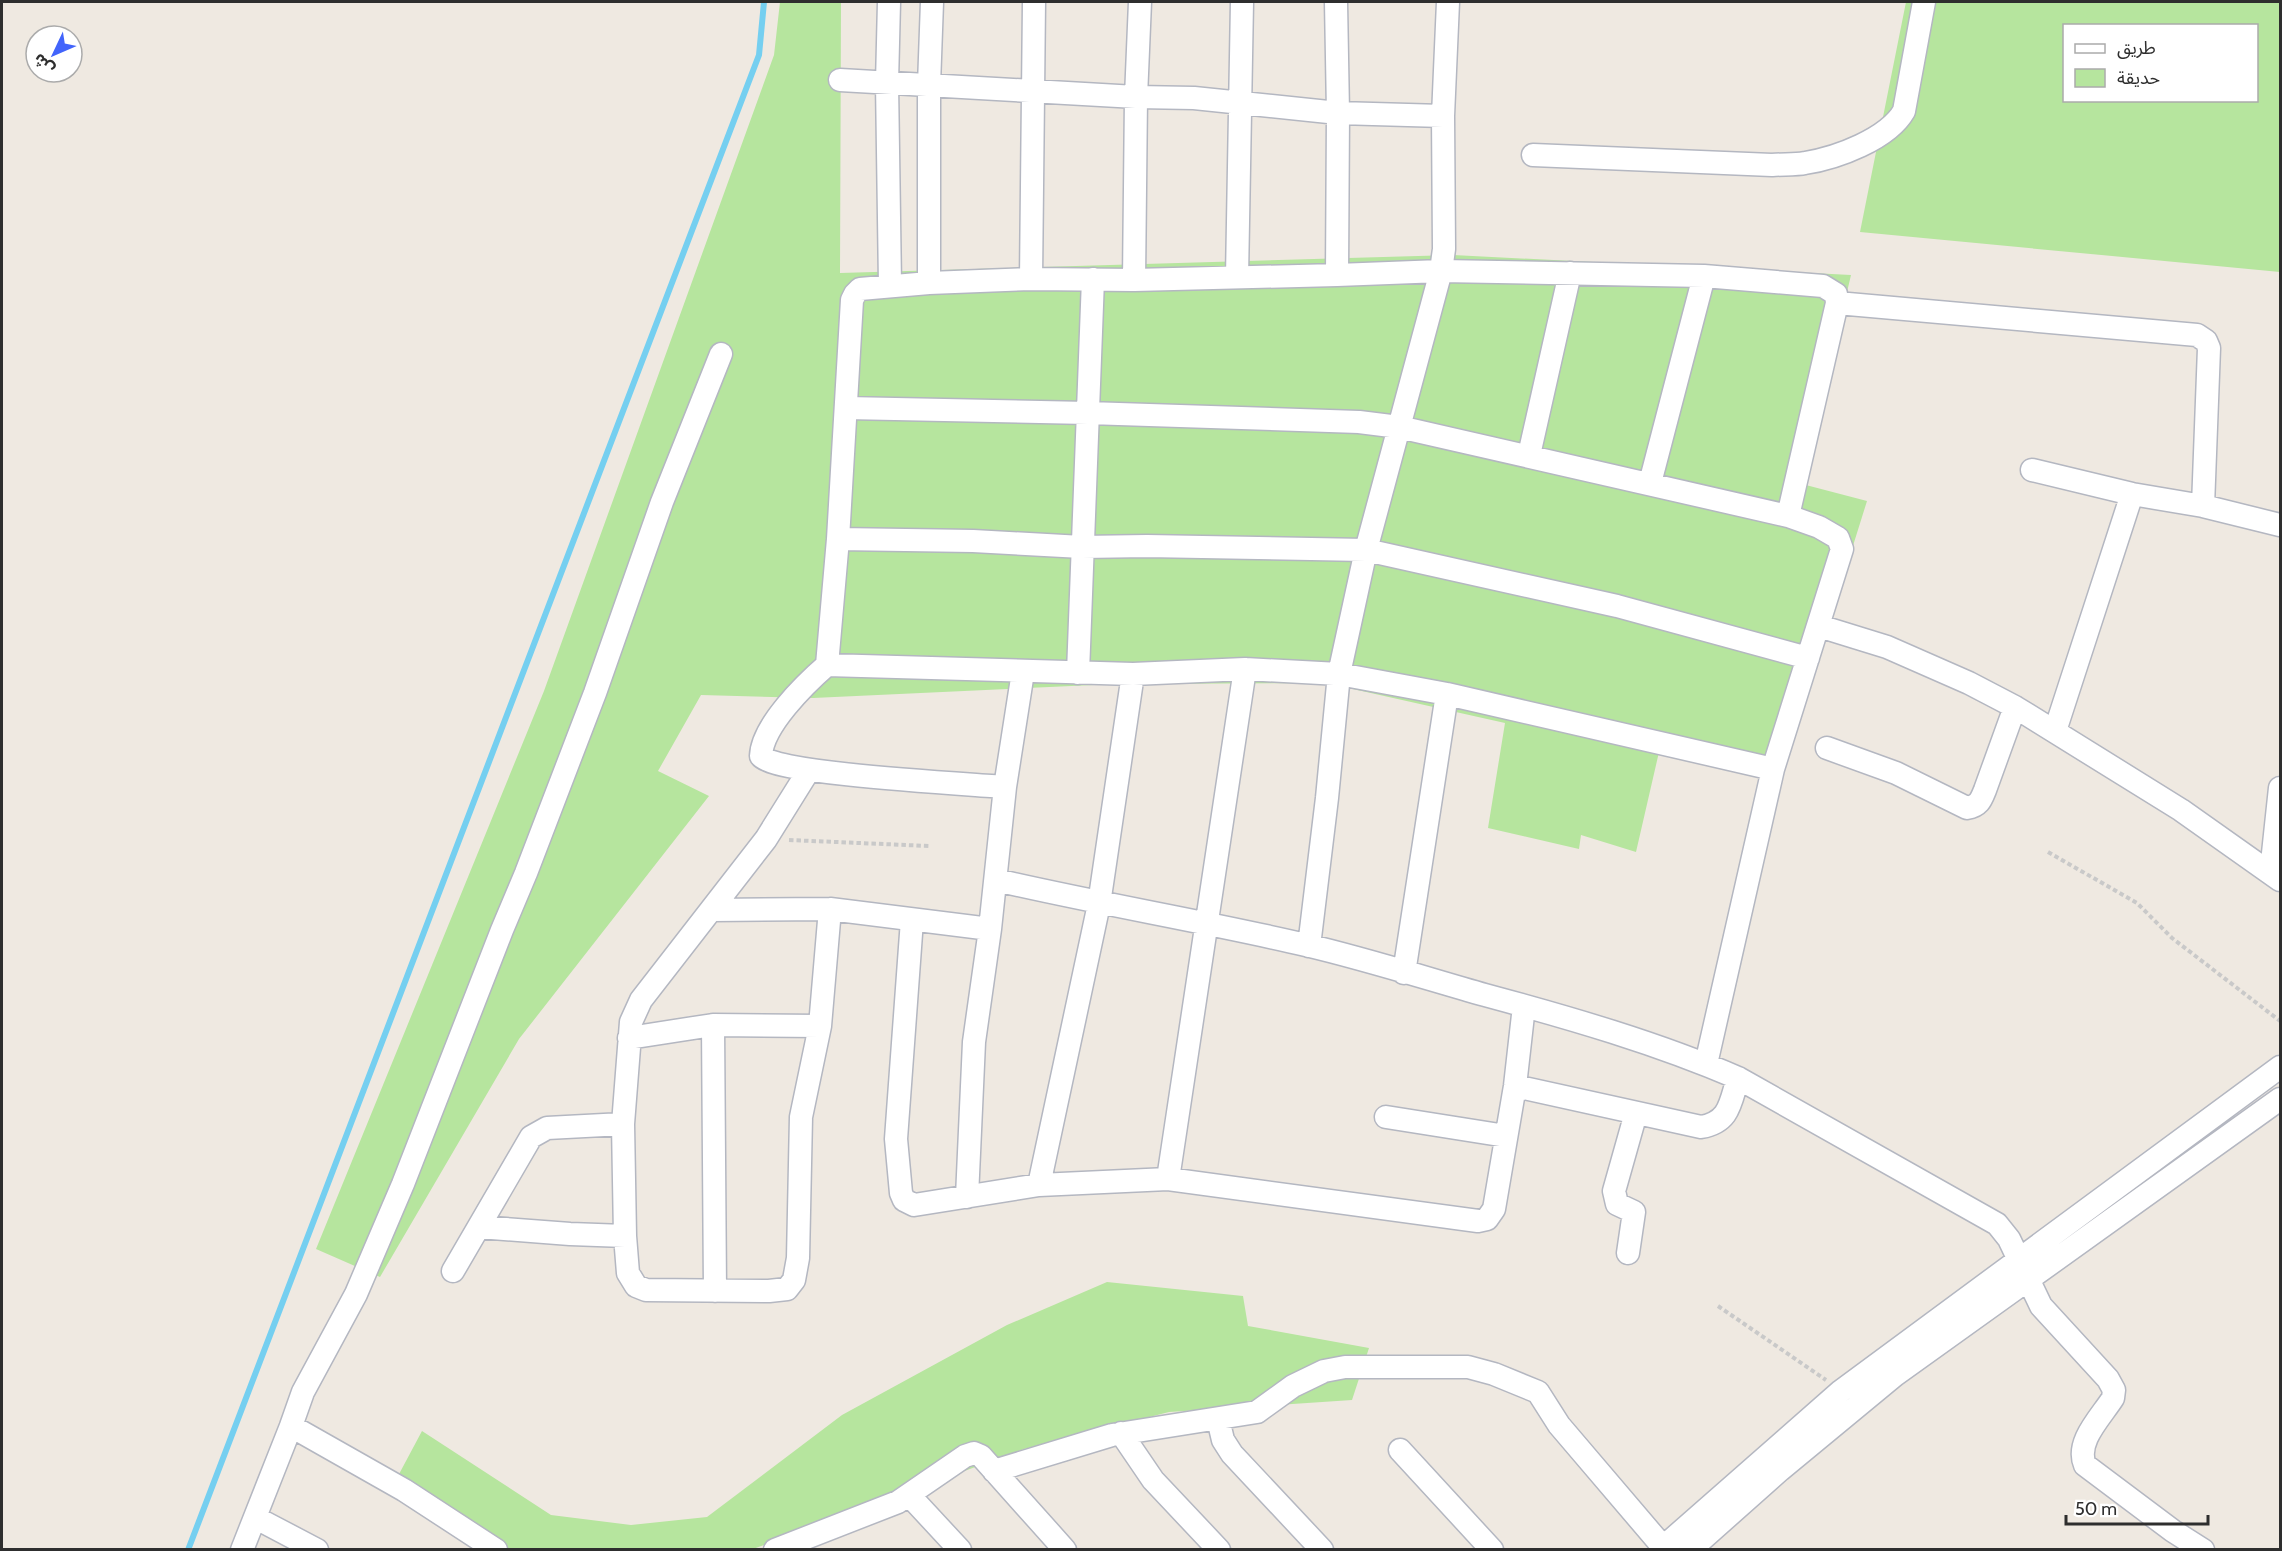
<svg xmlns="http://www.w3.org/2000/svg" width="2282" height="1551" font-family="Cabin,'Noto Sans Arabic',sans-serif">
<rect width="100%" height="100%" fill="#efe9e1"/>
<path fill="#b6e59e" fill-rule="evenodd" d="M780,2H841L840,273L1453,255L1851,275L1802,484L1867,501L1779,782L1659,752L1636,852L1581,835L1579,849L1488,828L1505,723L1326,683L1116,684L813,698L701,695L658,771L709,796L519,1039L380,1277L316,1249L544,691L774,55Z
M1906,2H2280V272L1860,232ZM2064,26H2256V100H2064Z
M1107,1282L1243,1296L1248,1326L1369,1348L1352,1400L1169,1412L1024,1449L753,1549H492L390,1491L422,1431L551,1515L631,1525L707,1517L842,1415L1007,1325Z"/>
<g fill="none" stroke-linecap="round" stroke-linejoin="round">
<path stroke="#75cff0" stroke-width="6" d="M188,1550L759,55L764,2"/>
<defs>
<path id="minor" d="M889,2L887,83L890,285
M1336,2L1338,113L1337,275
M840,80L1136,97L1194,98L1338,113L1443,116
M1533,155L1772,165C1783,164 1795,165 1805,163C1837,158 1888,139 1904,111L1924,2
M1237,277L1242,2
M1031,279L1034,2
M1134,280L1136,97L1140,2
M929,283V85L932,2
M1837,303L2197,335L2206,341L2209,348L2203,506
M846,408L1088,413L1359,422L1399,427L1788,516
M1529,455L1570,273
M2032,470L2132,494L2203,506L2280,525
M1650,483L1704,276
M838,539L973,541L1082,547L1147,546L1366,550L1617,606L1808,658
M1819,626L1887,647L1969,683L2015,707L2181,810L2280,880
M827,665L1133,674L1245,669L1339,674L1447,694L1773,769
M1078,673L1093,279
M2055,731L2132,494
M1827,748L1896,773L1967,808C1979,806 1981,800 1985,790L2015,707
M809,770L766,839L641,1000L631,1022L623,1124L625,1236L628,1273L636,1286L646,1290L769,1291L787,1289L794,1280L798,1258L801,1117L820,1026L830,909
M1005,787C971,784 773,774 761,756C762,726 805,684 827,665L838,539L852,300L855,294L860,289L929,283L1031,279L1134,280L1337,275L1441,271L1704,276L1823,286L1836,294L1837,303L1788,516L1819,527L1838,538L1842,549L1773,769L1706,1064
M2271,872L2280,788
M996,880C1099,904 1203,921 1306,945C1366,959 1425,978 1485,995C1570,1018 1657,1043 1738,1078L1997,1224L2009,1239L2041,1306L2108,1379L2114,1390L2113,1398C2101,1417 2075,1442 2085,1465L2173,1531L2203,1550
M712,910L830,909L990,929
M912,920L896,1139L901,1193L904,1200L914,1205L1039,1185L1168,1179L1478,1221L1487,1219L1494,1209L1515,1086L1524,1006
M1309,946L1327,798L1339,674L1366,550L1441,271L1444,249L1443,116L1448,2
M1404,973L1447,694
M713,1025L715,1291
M629,1038L713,1025L820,1026
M1515,1086L1701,1127C1730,1122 1730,1103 1738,1078
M1386,1117L1506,1136
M1168,1179L1245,669
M1039,1185L1099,904L1133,674
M967,1197L974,1042L990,929L1005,787L1023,672
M479,1227L570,1234L625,1236
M1628,1253L1634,1212L1617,1204L1614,1191L1636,1113
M453,1271L531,1137L547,1128L623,1124
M1218,1419L1223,1440L1232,1454L1322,1550
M291,1426L303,1392L356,1294L403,1184L502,930L526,873L595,693L662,502L721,354
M1121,1433L1153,1480L1219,1550
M1400,1450L1492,1550
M994,1471L1112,1435L1257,1412L1293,1386L1324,1371L1345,1367H1468L1494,1374L1538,1392L1559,1425L1663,1547
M909,1495L960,1550
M256,1518L317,1550
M242,1550L291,1426L404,1490L496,1550
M775,1550L898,1502L965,1456L974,1453L981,1456L1065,1550
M1660,1550L1841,1391L2280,1067
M1690,1550L1780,1470L1895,1375L2280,1099"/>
</defs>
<use href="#minor" stroke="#b4b7c1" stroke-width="25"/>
<path stroke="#c9c9c9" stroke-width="4" stroke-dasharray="4.5 3" stroke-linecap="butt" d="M789,840L929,846
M2048,852L2137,903L2172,938L2280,1021
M1718,1306L1826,1380"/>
<use href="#minor" stroke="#fff" stroke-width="22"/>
</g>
<rect width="2282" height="1551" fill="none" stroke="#2e2e2e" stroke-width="6"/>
<rect x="2063" y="24" width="195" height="78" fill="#ffffff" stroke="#ababab" stroke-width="1.5"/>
<rect x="2075" y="44" width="30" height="9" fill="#ffffff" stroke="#ababab" stroke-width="1.5"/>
<text x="2117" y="54" font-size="18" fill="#2e2e2e">طريق</text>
<rect x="2075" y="69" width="30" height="18" fill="#b6e59e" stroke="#ababab" stroke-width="1.5"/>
<text x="2117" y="84" font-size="18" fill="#2e2e2e">حديقة</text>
<g transform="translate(54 54) rotate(226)"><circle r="28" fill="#ffffff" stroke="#ababab" stroke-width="1.5"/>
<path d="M0-4.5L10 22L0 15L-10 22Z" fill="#4264fb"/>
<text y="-9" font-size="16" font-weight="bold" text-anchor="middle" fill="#2e2e2e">ش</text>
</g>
<path d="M2066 1515v9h142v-9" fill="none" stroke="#2e2e2e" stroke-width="3"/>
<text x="2075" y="1515" font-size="18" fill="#2e2e2e" stroke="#ffffff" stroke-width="4.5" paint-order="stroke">50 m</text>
</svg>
